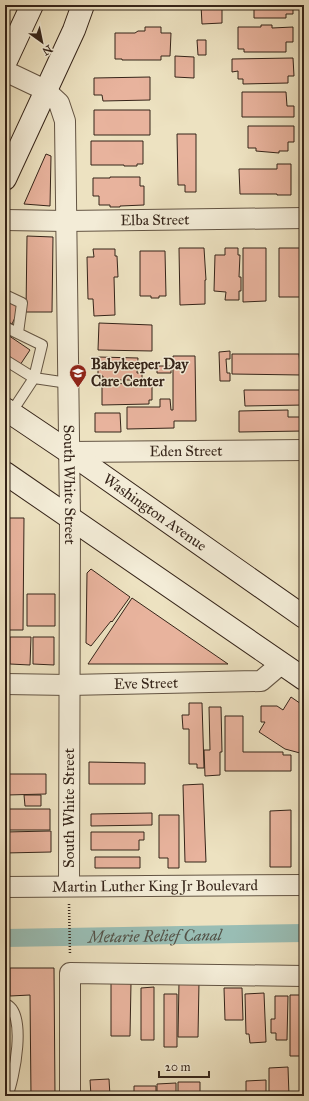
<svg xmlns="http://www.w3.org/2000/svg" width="309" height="1101" font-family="'IM FELL Great Primer',serif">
<rect width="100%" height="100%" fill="#ede2c1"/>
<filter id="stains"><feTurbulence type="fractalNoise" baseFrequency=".005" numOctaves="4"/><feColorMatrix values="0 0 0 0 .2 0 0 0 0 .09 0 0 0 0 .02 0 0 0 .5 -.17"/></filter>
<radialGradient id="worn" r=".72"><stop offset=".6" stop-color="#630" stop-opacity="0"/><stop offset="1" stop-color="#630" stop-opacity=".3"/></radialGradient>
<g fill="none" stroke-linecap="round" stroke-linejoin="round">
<path stroke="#99bdb4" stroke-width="18" id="s1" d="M5,938L304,933"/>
</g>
<path fill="#e8b39d" stroke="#352419" d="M201,5H222V23L202,24Z
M247,5H293V14H286V18H254V8H247Z
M261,25H272V28L293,27V42H286V52H244V49H238V27H261Z
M145,27H161V33H171L170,56H161V60H122V59H115V33H135L138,31H145Z
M197,40H206V55H198Z
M175,56L194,57V78L175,77Z
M293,58L294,76H288V83L243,84V79H238V71L232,72V59Z
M150,77V100L103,101L102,95H94V78Z
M242,92H286L287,106H294V117H242Z
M94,110H150V135H94Z
M248,126H294V142H288V151H279V153L256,151V148H248Z
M177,134H196V192H185V185H178Z
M91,141H143V164H137V166H124V165H91Z
M46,154L51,156L50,206L24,204Z
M277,164H291V195H277V194H240L239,169H277Z
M110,177H140V186H144V205L120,206V207H110V205H99V196H93V178H110Z
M27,236L53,237L52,312H26Z
M179,248H204L206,280H205V304L180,305Z
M225,248H238V255H240L239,277H241V291H239V300H225L226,292L214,291L215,255H225Z
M243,248H266V301L243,302Z
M279,248H303V297H279Z
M93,249H115V256H117L118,277H114L115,315L94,316L93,299H88L87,257H94Z
M140,251H165L166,296H159V298H151V296H140Z
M5,300L20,307L12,324L5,320Z
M99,323L152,325V351L98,350Z
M5,333L30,350L20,365L5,355Z
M230,351V359H226L227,373H230V381H220L219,352Z
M232,354H299L301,375L232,374Z
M173,356H195L196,421H174V428L127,429V407H160V399H170L171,410H173Z
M98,357L138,358L137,373H142V380H103V376H98Z
M157,366H171V373H157Z
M152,383V400H149V404L102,405V384Z
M244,390H304V405L245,406Z
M288,410V417H304V431L239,432V411Z
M95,413H120L121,432H95Z
M5,518H24L23,630H5Z
M91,569L130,597L112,622L111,621L91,646L86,643L87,573Z
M27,594H55V626H27Z
M132,598L228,664H88Z
M5,637H9V665H5Z
M10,637H31L30,665L10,664Z
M33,637H54V665L33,664Z
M291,697L304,706V747L300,753L285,749L259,732L265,722H261V706H277L283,710Z
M189,703H202L204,768H197V764H189V729H183L182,715H189Z
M209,707H221L222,752H220V775L205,776L204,750H210Z
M225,716H243V752H283V755H291V771H225Z
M89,762L145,763V784H89Z
M5,774H46V794L7,795V800H5Z
M203,784L206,862H185L183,785Z
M24,795H41V806H25Z
M5,809H50V830H5Z
M291,810V867H270V811Z
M152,813V825L91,826V814Z
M159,815H179V868H168V858H159Z
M51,831V852L5,853V832Z
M91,832H144V840H139V850H91Z
M95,857H140V868H95Z
M10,968H54L55,1096H31L30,995L10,996Z
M5,969H8V988H5Z
M179,982H199L198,1037H178Z
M111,983H131L130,1036H111Z
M154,987V1040H141V988Z
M224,988H242L243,1020H225Z
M264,993L266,1042L250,1043L249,1034H246L245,994Z
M164,994H177V1047H164Z
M290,995H303V999H304V1056H290Z
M275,996H288L287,1040H276V1033H271V1019H275Z
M5,1017H7V1041H5Z
M288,1067L289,1096H269V1068Z
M109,1079L110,1096H91L90,1080Z
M266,1080V1096H246V1081Z
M178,1082H200V1096H178Z
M176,1083V1096H157V1084Z
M134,1086H156V1096H134Z"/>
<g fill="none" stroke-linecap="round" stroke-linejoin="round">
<defs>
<path id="lane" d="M5,295L22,303L18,333
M5,327L42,345L34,378L5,360
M11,413L34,378L68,383
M5,1004C28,1011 14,1080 7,1096"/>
<g id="street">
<path id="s2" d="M5,71L45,90L59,103L65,121L70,517L69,886"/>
<path id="s3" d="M5,220L66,221L304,218"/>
<path id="s4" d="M69,452L304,450"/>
<path id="s5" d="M5,684L69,685L261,681L281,664"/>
<path id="s6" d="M5,887L304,885"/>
<path d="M70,1096V973L304,976"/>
</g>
<g id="secondary">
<path d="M5,63L32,5"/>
<path d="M5,179L74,30L83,5"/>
<path id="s7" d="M5,409L69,452L304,617"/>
<path d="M5,473L304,679"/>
</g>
</defs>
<use href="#lane" stroke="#635443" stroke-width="12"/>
<use href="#street" stroke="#635443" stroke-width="22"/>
<use href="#secondary" stroke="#352419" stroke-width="24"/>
<path stroke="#352419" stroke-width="2.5" stroke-dasharray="1 2" stroke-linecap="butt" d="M69,904L70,955"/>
<use href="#lane" stroke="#f3ecd7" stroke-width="10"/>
<use href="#street" stroke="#f3ecd7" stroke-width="20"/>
<use href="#secondary" stroke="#f3ecd7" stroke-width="22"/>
</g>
<defs>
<symbol id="school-pin" viewBox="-11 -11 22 30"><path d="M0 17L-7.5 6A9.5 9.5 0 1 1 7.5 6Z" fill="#8f2418" stroke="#f3ecd7"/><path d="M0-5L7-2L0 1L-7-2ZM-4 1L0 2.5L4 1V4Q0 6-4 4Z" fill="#fff"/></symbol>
</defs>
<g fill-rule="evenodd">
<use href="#school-pin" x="68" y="363" width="20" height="27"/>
</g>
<g text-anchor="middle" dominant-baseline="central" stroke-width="3" stroke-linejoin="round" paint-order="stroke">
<g font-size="15" fill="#352419" stroke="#f3ecd7">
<text stroke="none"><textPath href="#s3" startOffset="150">Elba Street</textPath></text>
<text stroke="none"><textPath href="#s4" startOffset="117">Eden Street</textPath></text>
<text stroke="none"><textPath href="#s2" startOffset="446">South White Street</textPath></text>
<text stroke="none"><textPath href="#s7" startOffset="182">Washington Avenue</textPath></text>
<text stroke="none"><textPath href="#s5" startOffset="141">Eve Street</textPath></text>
<text transform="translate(69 808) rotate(-90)">South White Street</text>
<text stroke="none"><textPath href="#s6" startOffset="150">Martin Luther King Jr Boulevard</textPath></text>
</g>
<g font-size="15" font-weight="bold" fill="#352419" stroke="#f3ecd7" text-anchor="start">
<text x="91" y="364">Babykeeper Day<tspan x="91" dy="17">Care Center</tspan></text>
</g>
<g font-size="16" font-style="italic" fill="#535248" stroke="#f3ecd7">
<text stroke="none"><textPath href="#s1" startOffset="150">Metarie Relief Canal</textPath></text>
</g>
</g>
<rect width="309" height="1101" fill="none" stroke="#ede2c1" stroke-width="20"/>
<rect x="6" y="6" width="297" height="1089" fill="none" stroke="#352419" stroke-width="2"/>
<rect x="10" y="10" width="289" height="1081" fill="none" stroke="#352419"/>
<g transform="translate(42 42) rotate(147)" stroke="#f3ecd7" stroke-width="3" paint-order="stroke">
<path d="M0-3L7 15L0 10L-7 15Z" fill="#352419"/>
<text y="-6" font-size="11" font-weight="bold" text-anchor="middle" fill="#352419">N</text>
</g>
<path d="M159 1071v6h50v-6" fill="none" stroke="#352419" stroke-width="2"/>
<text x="165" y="1071" font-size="12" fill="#352419" stroke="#f3ecd7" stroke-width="3" paint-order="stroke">20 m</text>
<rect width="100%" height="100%" filter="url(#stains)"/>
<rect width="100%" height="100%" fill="url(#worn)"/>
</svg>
